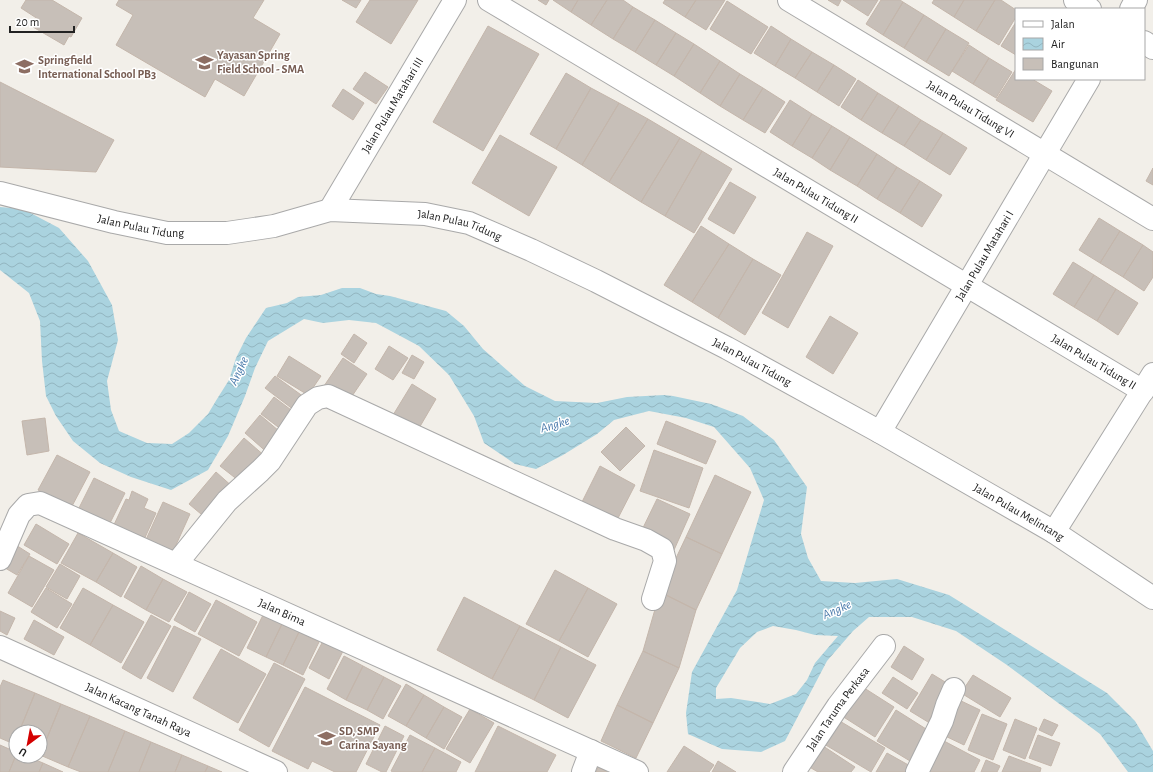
<svg xmlns="http://www.w3.org/2000/svg" width="1153" height="772" font-family="'Alegreya Sans',sans-serif">
<defs>
<pattern id="water-waves" width="16" height="10" patternUnits="userSpaceOnUse"><rect width="16" height="10" fill="#aad3df"/><path d="M0 5q4-4 8 0t8 0" fill="none" stroke="#92b5bf"/></pattern>
</defs>
<rect width="100%" height="100%" fill="#f2efe9"/>
<path fill="url(#water-waves)" fill-rule="evenodd" d="M0,207L23,209L59,228L88,261L112,305L118,340L107,381L111,410L119,431L147,443L172,444L189,433L208,414L217,399L229,380L236,358L246,338L266,308L287,303L298,297L321,295L342,288H360L376,294L390,296L446,311L464,326L483,349L525,386L555,401L597,403L627,397L664,395L673,396L711,404L743,416L774,440L807,487L801,534L808,558L821,581L855,583L897,579L949,595L1107,693L1135,721L1153,751V772H1128L1100,734L1007,665L956,631L912,617H869L853,631L827,661L785,741L761,752L722,749L688,734L686,713L692,672L737,590L764,500L750,468L714,427L686,418L649,411L614,420L597,434L563,455L536,469L515,464L484,443L474,416L449,375L419,346L376,323L349,320L323,323L304,319L268,341L255,368L245,396L228,436L208,470L171,490L131,477L100,463L73,441L56,416L46,396L42,361L40,321L29,293L0,270ZM773,626L796,630L815,635L838,636L815,663L807,680L796,694L770,704L731,698L716,699V688L740,648L757,632Z"/>
<path fill="#c7bfb8" stroke="#c4b6ab" d="M26,0H52L82,18L71,37L69,36L64,45L33,27L38,19L21,8Z
M119,0H264L253,18L280,34L244,96L215,79L205,97L116,45L133,15L116,5Z
M342,0H361L356,8Z
M370,0H418L391,44L356,22Z
M538,0H549L546,5Z
M553,0H578L571,12Z
M578,0H607L591,25L571,12Z
M607,0H623L633,7L613,39L591,25Z
M665,0H696L685,17L663,3Z
M696,0H725L706,30L685,17Z
M828,0H841L838,6Z
M843,0H878L868,16Z
M881,0H900L903,2L883,35L866,24Z
M934,0H964L954,17L932,3Z
M964,0H995L976,31L954,17Z
M995,0H1001L1016,10V17L999,45L976,31Z
M727,1L768,27L751,54L710,29Z
M903,2L924,15L904,48L883,35Z
M633,7L655,20L635,52L613,39Z
M924,15L946,29L926,62L904,48Z
M655,20L676,33L656,65L635,52Z
M1016,22V55L1001,46Z
M488,26L539,54L483,151L433,122Z
M771,26L791,39L775,66L754,53Z
M946,29L969,43L949,76L926,62Z
M676,33L694,44L674,76L656,65Z
M791,39L812,52L795,78L775,66Z
M694,44L720,61L700,93L674,76Z
M969,45L989,58L973,84L952,71Z
M812,52L834,65L817,92L795,78Z
M989,58L1012,72L996,98L973,84Z
M720,61L740,74L720,106L700,93Z
M834,65L856,79L839,106L817,92Z
M1016,69V79H1032L1052,91L1033,122L996,100Z
M365,72L388,87L376,104L353,89Z
M566,73L591,88L556,149L530,134Z
M740,74L763,88L743,120L720,106Z
M858,80L878,93L861,120L841,107Z
M0,82L114,140L96,172L0,167Z
M591,88L619,103L582,165L556,149Z
M763,88L785,102L765,133L743,120Z
M343,89L364,103L353,120L332,106Z
M878,93L899,106L882,133L861,120Z
M790,100L812,114L792,146L770,132Z
M619,103L648,119L609,182L582,165Z
M899,106L921,120L904,146L882,133Z
M812,114L832,126L812,158L792,146Z
M648,119L680,138L641,202L609,182Z
M921,120L943,133L926,160L904,146Z
M832,126L850,137L830,170L812,158Z
M943,133L967,148L950,175L926,160Z
M500,135L557,167L529,216L472,183Z
M850,137L877,154L857,186L830,170Z
M680,138L702,151L665,216L641,202Z
M702,151L732,169L694,233L665,216Z
M877,154L897,167L877,199L857,186Z
M897,167L920,181L900,213L877,199Z
M1153,168V185L1146,181Z
M920,181L942,195L922,227L900,213Z
M730,182L756,197L734,234L708,219Z
M1099,218L1120,231L1100,263L1079,250Z
M701,226L729,244L692,302L664,285Z
M1120,231L1143,245L1123,277L1100,263Z
M807,232L833,246L788,328L762,313Z
M729,244L753,259L718,318L692,302Z
M1143,245L1153,252V277L1144,291L1123,277Z
M753,259L781,275L745,335L718,318Z
M1073,262L1094,275L1074,307L1053,294Z
M1094,275L1116,289L1097,321L1074,307Z
M1116,289L1138,303L1118,335L1097,321Z
M830,316L858,333L833,374L806,357Z
M354,334L367,343L354,363L341,354Z
M389,346L408,358L393,380L375,369Z
M412,355L424,362L414,379L402,373Z
M289,356L321,376L308,395L277,376Z
M343,358L367,374L348,402L324,386Z
M275,376L304,397L294,410L265,388Z
M412,384L436,399L415,435L390,420Z
M274,397L299,416L286,433L261,414Z
M260,415L285,436L270,455L245,433Z
M45,418L49,451L27,455L22,421Z
M666,421L716,441L706,464L657,444Z
M626,427L645,446L620,471L601,452Z
M244,438L266,457L243,484L220,466Z
M654,450L703,468L689,508L640,491Z
M57,455L90,472L71,508L38,490Z
M600,466L635,485L616,522L581,504Z
M216,472L234,488L207,519L189,504Z
M715,475L751,492L722,554L686,537Z
M94,478L125,493L107,529L76,514Z
M132,491L148,499L144,508L156,513L143,542L112,529L126,499L129,500Z
M657,499L690,514L674,550L640,534Z
M163,502L190,514L171,556L144,544Z
M36,524L69,544L57,564L24,545Z
M78,533L113,553L96,582L61,563Z
M686,537L722,554L696,610L660,592Z
M11,542L30,554L17,575L0,565Z
M113,553L137,567L121,597L96,582Z
M29,556L54,570L32,607L8,593Z
M60,564L80,576L67,599L46,587Z
M141,566L163,579L146,610L124,597Z
M555,570L588,588L559,641L526,624Z
M163,579L187,592L169,622L146,610Z
M46,588L72,604L57,628L31,612Z
M83,588L113,605L90,645L60,628Z
M588,588L617,604L588,657L559,641Z
M189,592L211,604L195,632L174,620Z
M660,592L696,610L679,668L643,651Z
M464,597L520,626L492,679L437,650Z
M216,600L257,622L239,656L198,634Z
M113,605L144,622L121,663L90,645Z
M0,611L15,618L7,635L0,631Z
M151,615L171,626L141,679L122,668Z
M263,615L282,624L266,657L247,648Z
M34,620L64,637L54,655L24,639Z
M282,624L299,632L283,665L266,657Z
M174,626L201,639L173,692L147,678Z
M520,626L561,647L534,700L492,679Z
M299,632L319,642L303,675L283,665Z
M323,641L343,651L329,679L309,668Z
M904,646L924,659L912,680L891,667Z
M561,647L596,665L568,718L534,700Z
M221,649L266,674L238,723L193,698Z
M643,651L679,668L653,723L617,705Z
M344,656L363,666L346,700L327,689Z
M274,663L305,679L269,747L239,730Z
M363,666L384,677L367,710L346,700Z
M932,674L950,685L928,722L910,711Z
M973,675L1011,698L1000,717L961,693Z
M384,677L401,686L383,719L367,710Z
M893,677L918,693L907,709L882,693Z
M3,680L35,693L19,732H16V740L14,744L0,738V687Z
M406,684L424,695L406,726L388,716Z
M861,686L894,707L875,737L842,716Z
M305,687L380,725L356,772H335L312,761L308,769L272,751Z
M35,693L61,704L40,755V732H19Z
M424,695L444,707L426,738L406,726Z
M957,699L980,710L964,745L941,734Z
M61,704L90,716L68,767L40,755Z
M617,705L653,723L636,758L601,741Z
M444,707L462,717L444,749L426,738Z
M470,709L494,723L470,763L446,749Z
M896,710L934,734L915,764L877,741Z
M982,714L1007,724L993,760L968,750Z
M90,716L125,731L108,772H81L68,767Z
M1015,719L1037,728L1025,759L1003,750Z
M1044,719L1058,725L1052,736L1039,730Z
M838,720L885,748L871,772L824,744Z
M385,726L404,736L386,772H382L366,764Z
M498,726L556,755L547,772H475Z
M125,731L151,742L139,772H108Z
M410,735L435,748L422,772H393L391,771Z
M1038,735L1060,743L1051,766L1029,758Z
M944,741L980,760L974,772H930L928,771Z
M151,742L182,755L175,772H139Z
M820,744L855,767L851,772H818L806,765Z
M0,745L16,752V755L9,772H0Z
M684,746L714,765L709,772H667Z
M435,748L461,762L456,772H422Z
M887,753L912,767L910,772H876Z
M16,755L26,756L43,763L39,772H9Z
M182,755L208,766L205,772H175Z
M1009,756L1041,768L1040,772H1002Z
M986,760L1000,766L997,772H981Z
M718,761L736,772H712Z
M43,763L63,772H39Z
M208,766L222,772H205Z
M598,767L607,772H596Z"/>
<g fill="none" stroke-linecap="round" stroke-linejoin="round">
<defs>
<g id="minor">
<path id="s1" d="M489,0L1143,391"/>
<path id="s2" d="M789,0L1153,219"/>
<path d="M1075,0L1090,9"/>
<path d="M1131,9L1136,0"/>
<path d="M1144,42L1153,48"/>
<path id="s3" d="M0,193L114,222L167,233H227L254,229L274,226L330,210L425,214L469,223L531,250L596,281L727,348L880,432L1054,532L1153,598"/>
<path id="s4" d="M330,210L455,0"/>
<path id="s5" d="M880,432L1089,79"/>
<path d="M1054,532L1153,374"/>
<path id="s6" d="M0,559L19,515L28,505L40,503L637,772"/>
<path d="M176,564L227,501L260,471L270,461L307,405L318,398L328,396L615,529L646,540L662,549L665,561L653,599"/>
<path d="M583,772L591,751"/>
<path id="s7" d="M794,772L838,706L884,646"/>
<path d="M917,772L942,721L947,705L954,689"/>
</g>
<g id="tertiary">
<path id="s8" d="M0,647L276,772"/>
</g>
</defs>
<use href="#minor" stroke="#a9a9a9" stroke-width="24"/>
<use href="#tertiary" stroke="#a9a9a9" stroke-width="24"/>
<use href="#minor" stroke="#fff" stroke-width="22"/>
<use href="#tertiary" stroke="#fff" stroke-width="22"/>
</g>
<defs>
<symbol id="school-bare" viewBox="-9 -9 18 18"><path d="M0-5L7-2L0 1L-7-2ZM-4 1L0 2.5L4 1V4Q0 6-4 4Z" fill="#8d6e63" stroke="#fff" stroke-width="2.5" paint-order="stroke"/></symbol>
</defs>
<g fill-rule="evenodd">
<use href="#school-bare" x="192" y="50" width="25" height="25"/>
<use href="#school-bare" x="12" y="54" width="25" height="25"/>
<use href="#school-bare" x="314" y="726" width="25" height="25"/>
</g>
<g text-anchor="middle" dominant-baseline="central" stroke-width="3" stroke-linejoin="round" paint-order="stroke">
<g font-size="12" font-weight="bold" fill="#785e54" stroke="#fff" text-anchor="start">
<text x="217" y="55">Yayasan Spring<tspan x="217" dy="14">Field School - SMA</tspan></text>
<text x="38" y="60">Springfield<tspan x="38" dy="14">International School PB3</tspan></text>
<text x="339" y="731">SD, SMP<tspan x="339" dy="14">Carina Sayang</tspan></text>
</g>
<g font-size="12" fill="#222" stroke="#fff">
<text stroke="none"><textPath href="#s4" startOffset="122">Jalan Pulau Matahari III</textPath></text>
<text stroke="none"><textPath href="#s2" startOffset="212">Jalan Pulau Tidung VI</textPath></text>
<text stroke="none"><textPath href="#s1" startOffset="381">Jalan Pulau Tidung II</textPath></text>
<text stroke="none"><textPath href="#s3" startOffset="145">Jalan Pulau Tidung</textPath></text>
<text stroke="none"><textPath href="#s3" startOffset="469">Jalan Pulau Tidung</textPath></text>
<text stroke="none"><textPath href="#s5" startOffset="205">Jalan Pulau Matahari I</textPath></text>
<text stroke="none"><textPath href="#s1" startOffset="705">Jalan Pulau Tidung II</textPath></text>
<text stroke="none"><textPath href="#s3" startOffset="793">Jalan Pulau Tidung</textPath></text>
<text stroke="none"><textPath href="#s3" startOffset="1099">Jalan Pulau Melintang</textPath></text>
<text stroke="none"><textPath href="#s6" startOffset="339">Jalan Bima</textPath></text>
<text stroke="none"><textPath href="#s7" startOffset="77">Jalan Taruma Perkasa</textPath></text>
<text stroke="none"><textPath href="#s8" startOffset="152">Jalan Kacang Tanah Raya</textPath></text>
</g>
<g font-size="13" font-style="italic" fill="#4a7aab" stroke="#fff">
<text transform="translate(239 371) rotate(-65)">Angke</text>
<text transform="translate(555 425) rotate(-16)">Angke</text>
<text transform="translate(837 610) rotate(-24)">Angke</text>
</g>
</g>
<rect x="1015" y="8" width="130" height="72" fill="#ffffff" stroke="#a7a7a7"/>
<rect x="1023" y="21" width="20" height="6" fill="#ffffff" stroke="#a7a7a7"/>
<text x="1051" y="28" font-size="12" fill="#222222">Jalan</text>
<rect x="1023" y="38" width="20" height="12" fill="url(#water-waves)" stroke="#a7a7a7"/>
<text x="1051" y="48" font-size="12" fill="#222222">Air</text>
<rect x="1023" y="58" width="20" height="12" fill="#c7bfb8" stroke="#a7a7a7"/>
<text x="1051" y="68" font-size="12" fill="#222222">Bangunan</text>
<g transform="translate(28 744) rotate(212)"><circle r="19" fill="#ffffff" stroke="#a7a7a7"/>
<path d="M0-3L7 15L0 10L-7 15Z" fill="#d40000"/>
<text y="-6" font-size="11" font-weight="bold" text-anchor="middle" fill="#222222">U</text>
</g>
<path d="M10 26v6h64v-6" fill="none" stroke="#222222" stroke-width="2"/>
<text x="16" y="26" font-size="12" fill="#222222" stroke="#ffffff" stroke-width="3" paint-order="stroke">20 m</text>
</svg>
